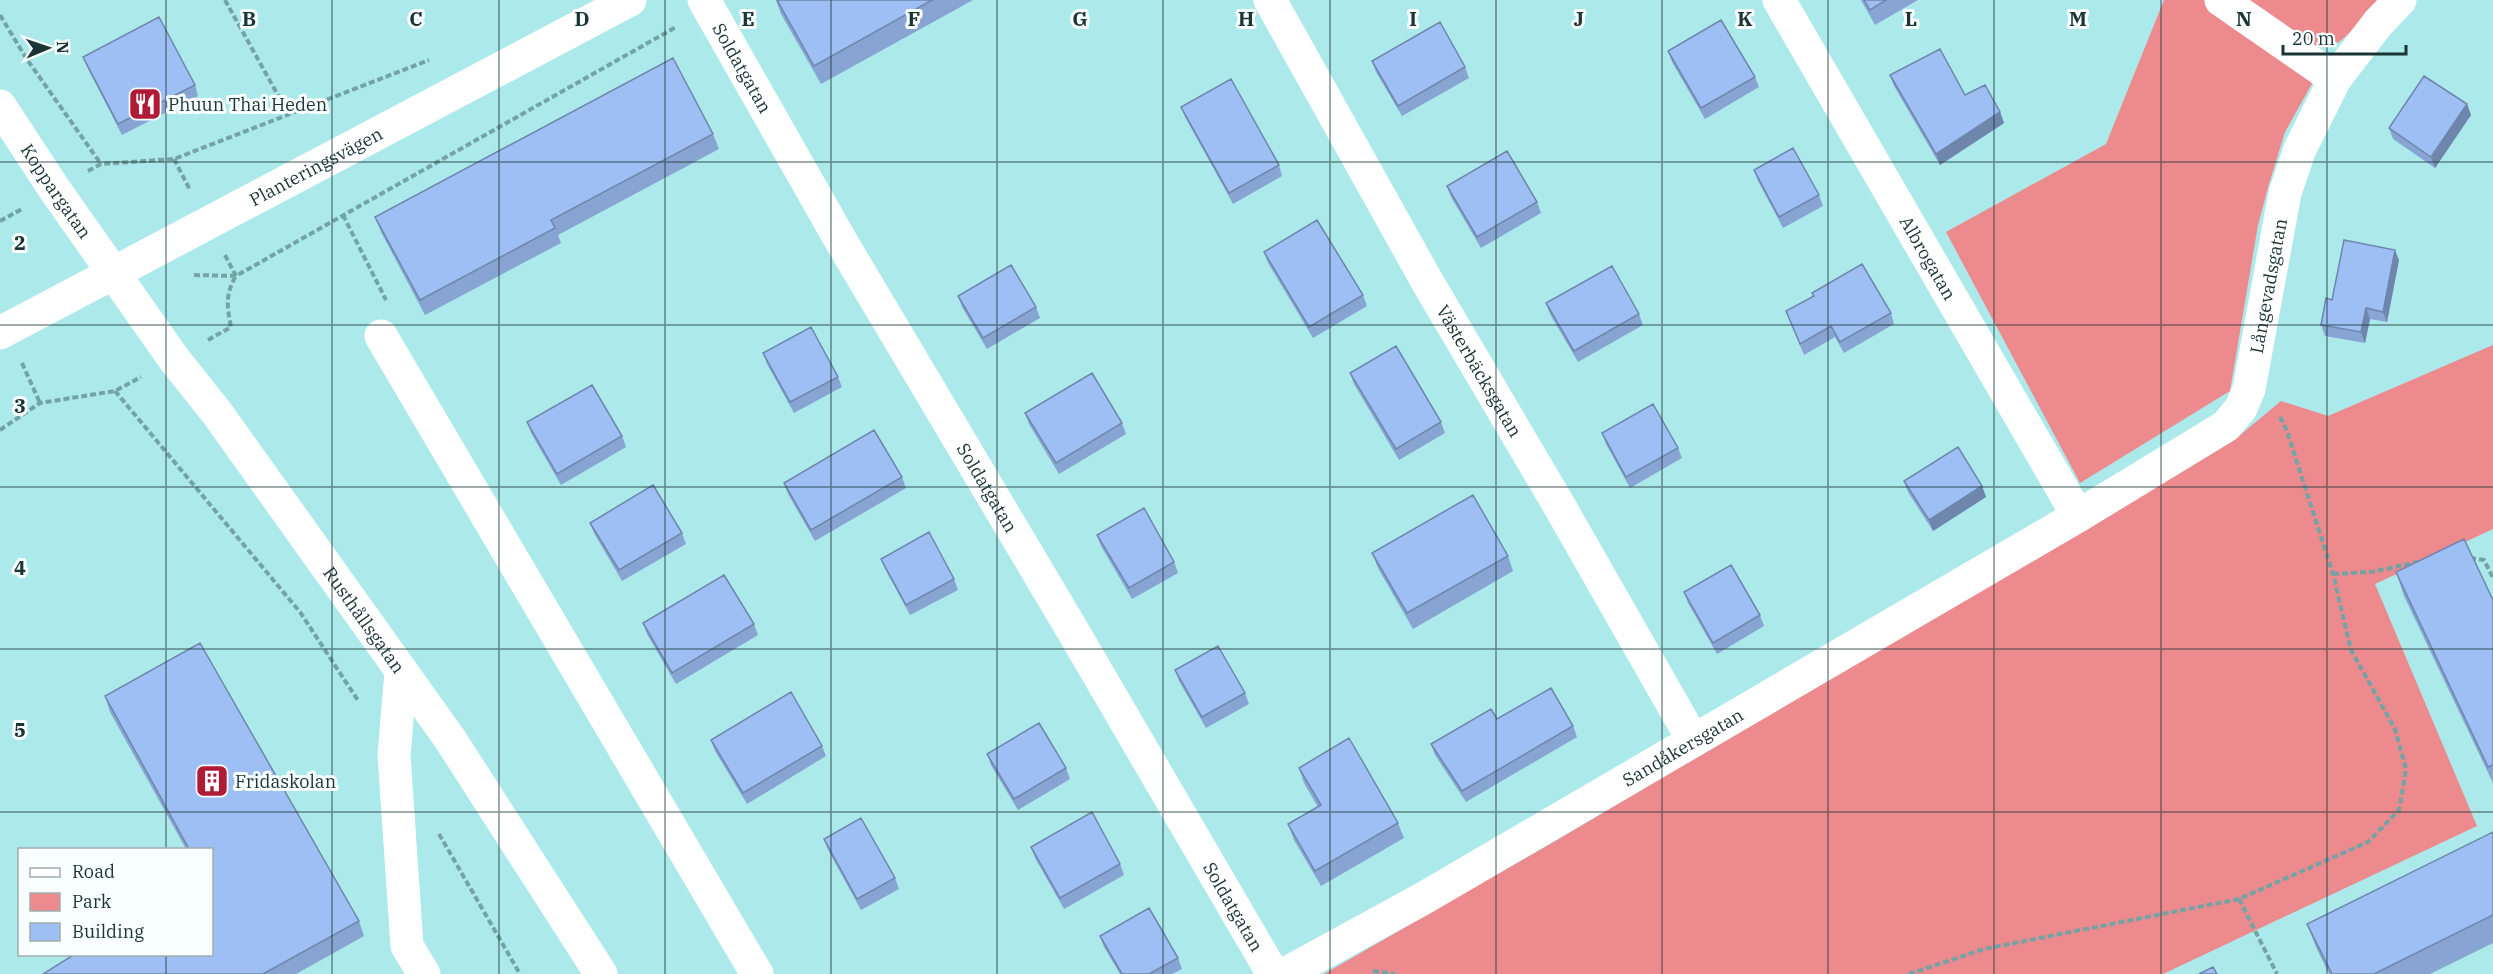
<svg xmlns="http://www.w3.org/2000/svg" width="2493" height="974" font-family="'IBM Plex Serif',serif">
<rect width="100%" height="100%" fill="#ace9eb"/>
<path fill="#ed8a8d" d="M2164,0H2205L2314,80L2285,132L2269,184L2258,225L2230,391L2080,483L1946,232L2106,144Z
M2239,0H2378C2367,12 2347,40 2332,46C2307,55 2260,14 2239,0Z
M2493,345V529L2375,584L2477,826L2163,974H1324L1557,840L2239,436L2281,401L2328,416Z"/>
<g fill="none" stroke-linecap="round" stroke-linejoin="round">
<path stroke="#74a3a4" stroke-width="4" stroke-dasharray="6 3" stroke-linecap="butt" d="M225,0L289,115
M0,15L26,58L101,164
M174,159L190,190
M88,171L101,164L174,159L429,60
M343,215L386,300
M0,221L22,209
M225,255L236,276
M194,275L236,276L676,27
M208,340L231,327C227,307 225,294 236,276
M22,363L40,403
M115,391L300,612L359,702
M0,430L40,403L115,391L141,377
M2470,558L2484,560L2493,578
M2333,574L2371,572L2418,562
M439,834L520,974
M2239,899L2277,974
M1373,971L1395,974
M1909,974L1984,949L2239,899L2368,842L2399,810L2406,769L2395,729L2351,650L2333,574L2287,431L2279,415"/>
<g stroke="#fff" stroke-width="33">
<path id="s1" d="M704,0L841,241L1070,626L1273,974"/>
<path id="s2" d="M1270,0L1428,283L1560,507L1693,740"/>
<path id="s3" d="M1779,0L2078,516"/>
<path d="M2221,0L2335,79"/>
<path id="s4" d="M0,106L55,190L174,359L217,413L450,739L601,974"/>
<path id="s5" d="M0,333L630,0"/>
<path d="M381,336L757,974"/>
<path d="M401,671L394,755L407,946L424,974"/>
<path id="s6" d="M1285,974L1424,898L2078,516L2226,426L2241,408L2249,389L2285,193L2300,149L2335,79L2378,23L2400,0"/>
</g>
</g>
<path fill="#87a4d2" d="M776,0H973L821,84L781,14Z
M1861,0H1918L1875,25Z
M1668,51L1755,77L1759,87L1705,119L1672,62Z
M83,57L195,85L198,96L122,135L87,67Z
M1372,61L1465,67L1469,78L1402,116L1376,72Z
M1890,75L1965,95L2000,112L2004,123L1940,165L1894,86Z
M2467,104L2471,115L2435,168L2393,139L2389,128Z
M1181,107L1279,165L1282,176L1233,204L1185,117Z
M713,134L719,149L558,235L561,243L425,315L381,232L375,217Z
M1754,170L1819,195L1823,206L1783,228L1758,181Z
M1447,186L1537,202L1541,213L1481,248L1451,197Z
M1264,252L1363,295L1367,306L1313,338L1268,263Z
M2399,260L2387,322L2370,319L2365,343L2325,336L2321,325L2332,300Z
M1812,293L1891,313L1894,324L1844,353L1835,337L1804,355L1786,311L1813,297Z
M958,296L1036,307L1040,318L987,349L962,307Z
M1546,303L1639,314L1643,325L1578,362L1550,314Z
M763,353L838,377L842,387L794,413L767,364Z
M1350,373L1441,422L1445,433L1399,460L1354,384Z
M1025,413L1122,423L1126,434L1059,474L1029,424Z
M527,422L622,436L626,447L561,485L531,433Z
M1602,433L1678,448L1682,458L1630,488L1606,444Z
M902,477L906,488L815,541L788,494L784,483Z
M1904,481L1982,486L1986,497L1933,531L1908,492Z
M590,523L682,533L686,544L622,581L594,533Z
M1097,535L1174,562L1178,573L1132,599L1101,546Z
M1372,553L1508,556L1513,571L1413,629L1378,568Z
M881,559L954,579L958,590L910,615L885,569Z
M2396,572L2493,600V783L2404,596Z
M1684,592L1760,615L1764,626L1717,654L1688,603Z
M643,623L754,624L758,635L676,684L647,634Z
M1175,670L1245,693L1249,704L1206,728L1179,681Z
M105,696L359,921L364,936L296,974H43L212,954V849H186L110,712Z
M1497,719L1573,726L1577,737L1466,802L1435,755L1431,744Z
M711,740L822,746L826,756L747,804L715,751Z
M987,754L1066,768L1070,779L1018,810L991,765Z
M1299,768L1398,823L1404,838L1321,886L1294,840L1288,824L1318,807L1304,783Z
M2493,832V943L2430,974H2329L2316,947L2307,924Z
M824,839L895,878L899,889L861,910L828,850Z
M1031,847L1120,864L1124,875L1064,909L1035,858Z
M1100,936L1178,958L1182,969L1172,974H1120L1104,947Z"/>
<path fill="#6e86ab" d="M2467,104L2471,115L2435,168L2431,157Z
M2000,112L2004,123L1940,165L1936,154Z
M2395,250L2399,260L2387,322L2383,312Z
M2366,308L2370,319L2365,343L2361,332Z
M1982,486L1986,497L1933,531L1929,520Z"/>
<path fill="#9dbff4" stroke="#6e86ab" stroke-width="1.5" d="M777,0H932L814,66Z
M1864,0H1886L1870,10Z
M159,17L195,85L118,124L83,57Z
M1721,20L1755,77L1701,108L1668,51Z
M1440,22L1465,67L1398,106L1372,61Z
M1940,49L1965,95L1985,85L2000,112L1936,154L1890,75Z
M673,58L713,134L551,220L555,228L420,300L375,217Z
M2424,76L2467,104L2431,157L2389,128Z
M1231,79L1279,165L1229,193L1181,107Z
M1793,148L1819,195L1779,217L1754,170Z
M1507,151L1537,202L1477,237L1447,186Z
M1317,220L1363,295L1309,327L1264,252Z
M2344,240L2395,250L2383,312L2366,308L2361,332L2321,325L2326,298L2332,300Z
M1862,264L1891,313L1840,342L1831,326L1800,344L1786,311L1814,296L1812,293Z
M1011,265L1036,307L983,338L958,296Z
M1612,266L1639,314L1574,351L1546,303Z
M811,327L838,377L790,402L763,353Z
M1396,346L1441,422L1396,449L1350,373Z
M1092,373L1122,423L1056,463L1025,413Z
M592,385L622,436L557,474L527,422Z
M1653,404L1678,448L1626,477L1602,433Z
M874,430L902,477L811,530L784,483Z
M1958,447L1982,486L1929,520L1904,481Z
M653,485L682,533L619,570L590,523Z
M1473,495L1508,556L1407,613L1372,553Z
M1144,508L1174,562L1129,588L1097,535Z
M929,532L954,579L906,605L881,559Z
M2464,539L2493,600V765L2488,767L2396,572Z
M1731,565L1760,615L1713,643L1684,592Z
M724,575L754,624L672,673L643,623Z
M200,643L359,921L263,974H43L75,954H212V849H189L105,696Z
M1218,646L1245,693L1202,717L1175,670Z
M1551,688L1573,726L1462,791L1431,744L1491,709L1497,719Z
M791,692L822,746L743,793L711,740Z
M1039,723L1066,768L1014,799L987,754Z
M1349,738L1398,823L1315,871L1288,824L1321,805L1299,768Z
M1092,812L1120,864L1060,898L1031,847Z
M861,818L895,878L857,899L824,839Z
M2493,832V915L2374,974H2332L2307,924Z
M1149,908L1178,958L1149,974H1122L1100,936Z
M2213,967L2217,974H2199Z"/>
<path fill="none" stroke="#1b3434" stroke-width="1.5" stroke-opacity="0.55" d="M166,0V850M332,0V974M499,0V974M665,0V974M831,0V974M997,0V974M1163,0V974M1330,0V974M1496,0V974M1662,0V974M1828,0V974M1994,0V974M2161,0V974M2327,0V974M0,162H2493M0,325H2493M0,487H2493M0,649H2493M0,812H2493M166,954V974"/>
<defs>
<symbol id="restaurant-square" viewBox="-11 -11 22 22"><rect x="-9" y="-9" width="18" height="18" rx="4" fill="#af1a35" stroke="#f9feff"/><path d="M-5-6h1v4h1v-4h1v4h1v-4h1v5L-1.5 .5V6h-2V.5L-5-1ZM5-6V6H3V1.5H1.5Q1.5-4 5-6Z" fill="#fff"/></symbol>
<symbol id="building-square" viewBox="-11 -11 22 22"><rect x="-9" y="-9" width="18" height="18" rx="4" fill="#af1a35" stroke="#f9feff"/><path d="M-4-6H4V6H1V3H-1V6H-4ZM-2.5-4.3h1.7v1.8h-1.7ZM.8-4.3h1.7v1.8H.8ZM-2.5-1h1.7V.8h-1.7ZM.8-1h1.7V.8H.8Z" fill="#fff"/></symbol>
</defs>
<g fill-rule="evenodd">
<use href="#restaurant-square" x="126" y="85" width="38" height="38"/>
<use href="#building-square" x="193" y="762" width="38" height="38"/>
</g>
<g text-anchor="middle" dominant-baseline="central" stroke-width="6" stroke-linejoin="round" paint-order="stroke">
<g font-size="18" fill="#1b3434" stroke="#f9feff">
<text stroke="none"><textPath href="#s1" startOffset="78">Soldatgatan</textPath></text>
<text stroke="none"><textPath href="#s5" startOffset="357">Planteringsvägen</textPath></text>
<text stroke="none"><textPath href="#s4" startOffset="102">Koppargatan</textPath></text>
<text stroke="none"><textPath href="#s3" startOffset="298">Albrogatan</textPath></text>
<text stroke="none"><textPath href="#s6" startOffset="1238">Långevadsgatan</textPath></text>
<text stroke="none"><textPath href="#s2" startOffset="426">Västerbäcksgatan</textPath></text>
<text stroke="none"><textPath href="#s1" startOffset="564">Soldatgatan</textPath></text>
<text stroke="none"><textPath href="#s4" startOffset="630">Rusthållsgatan</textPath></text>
<text stroke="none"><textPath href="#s6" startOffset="458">Sandåkersgatan</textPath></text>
<text stroke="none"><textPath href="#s1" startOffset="1050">Soldatgatan</textPath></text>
</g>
<g font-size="18" fill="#1b3434" stroke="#f9feff" text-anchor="start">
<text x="168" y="104">Phuun Thai Heden</text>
<text x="235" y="781">Fridaskolan</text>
</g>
</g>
<g font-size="20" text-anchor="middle" font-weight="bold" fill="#1b3434" stroke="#f9feff" stroke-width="6" stroke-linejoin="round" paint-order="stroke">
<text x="249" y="26">B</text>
<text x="416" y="26">C</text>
<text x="582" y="26">D</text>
<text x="748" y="26">E</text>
<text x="914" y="26">F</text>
<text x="1080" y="26">G</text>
<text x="1246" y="26">H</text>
<text x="1413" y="26">I</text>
<text x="1579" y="26">J</text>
<text x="1745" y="26">K</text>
<text x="1911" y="26">L</text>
<text x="2078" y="26">M</text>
<text x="2244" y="26">N</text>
<text x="20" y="250">2</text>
<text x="20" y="413">3</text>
<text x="20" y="575">4</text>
<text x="20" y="737">5</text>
</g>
<rect x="18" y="848" width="195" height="108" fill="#f9feff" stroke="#a0adae" stroke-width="1.5"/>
<rect x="30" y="868" width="30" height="9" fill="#ffffff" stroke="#a0adae" stroke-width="1.5"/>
<text x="72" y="878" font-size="18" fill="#1b3434">Road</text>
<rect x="30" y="893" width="30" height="18" fill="#ed8a8d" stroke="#a0adae" stroke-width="1.5"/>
<text x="72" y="908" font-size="18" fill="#1b3434">Park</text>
<rect x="30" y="923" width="30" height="18" fill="#9dbff4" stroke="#a0adae" stroke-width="1.5"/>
<text x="72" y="938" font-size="18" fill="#1b3434">Building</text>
<g transform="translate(48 48) rotate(88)" stroke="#f9feff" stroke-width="4.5" paint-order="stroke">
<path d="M0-4.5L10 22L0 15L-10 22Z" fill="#1b3434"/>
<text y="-9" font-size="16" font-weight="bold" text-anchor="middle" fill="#1b3434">N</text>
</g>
<path d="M2283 45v9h123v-9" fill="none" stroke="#1b3434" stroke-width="3"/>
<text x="2292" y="45" font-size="18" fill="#1b3434" stroke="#f9feff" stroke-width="4.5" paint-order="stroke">20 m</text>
</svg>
